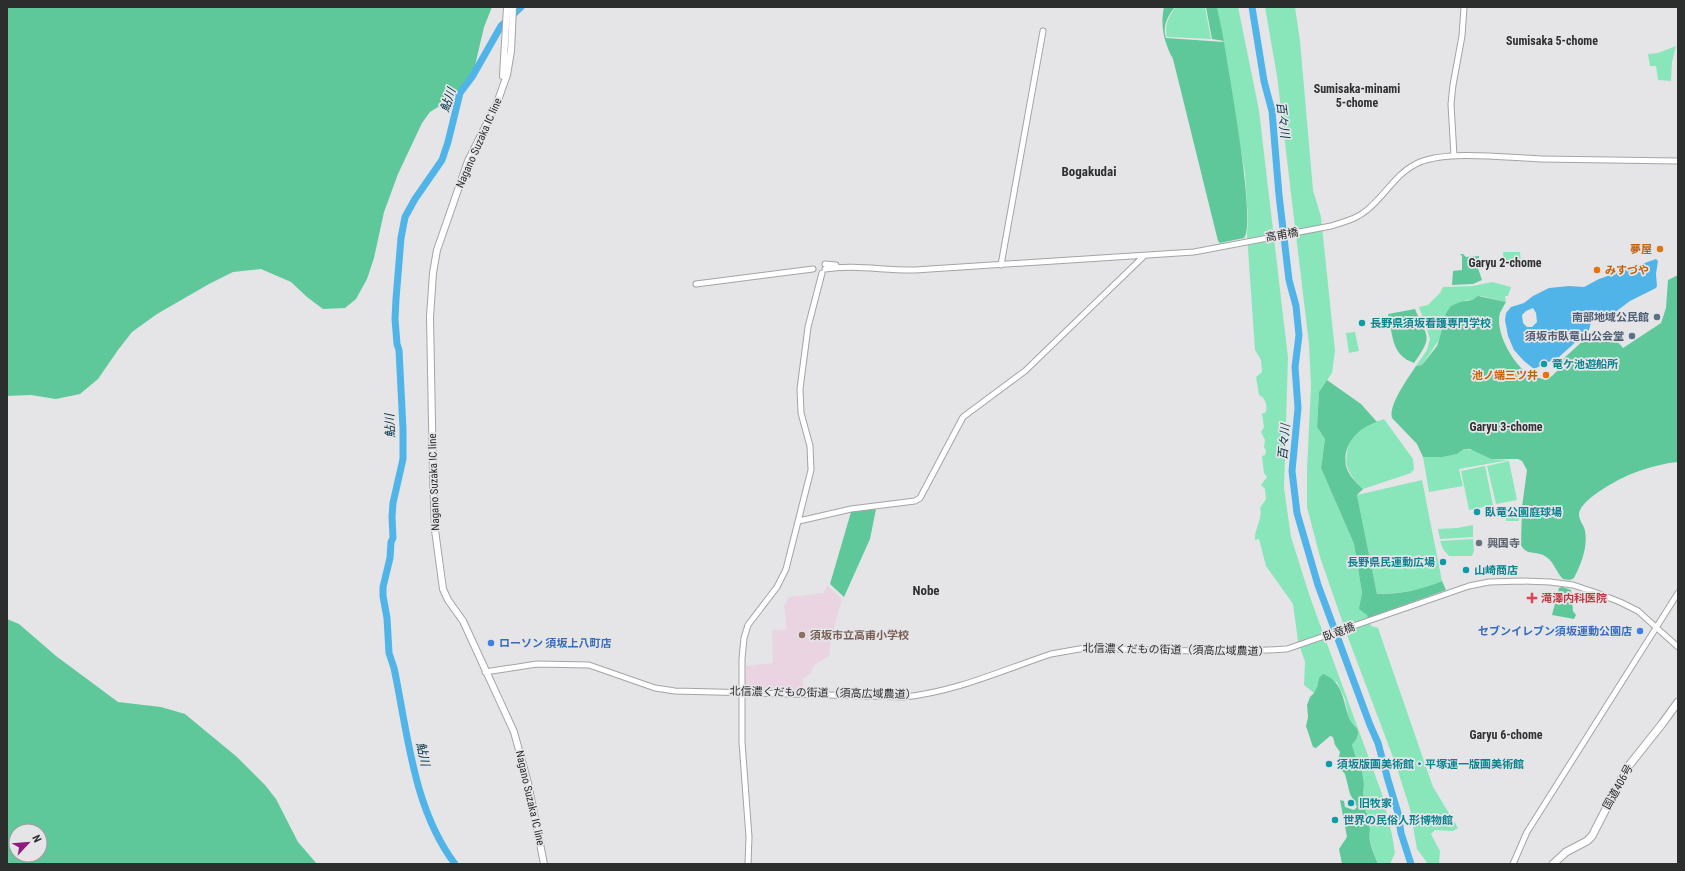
<svg xmlns="http://www.w3.org/2000/svg" width="1685" height="871" font-family="'Roboto Condensed','Noto Sans JP',sans-serif">
<rect width="100%" height="100%" fill="#e5e5e7"/>
<path fill="#ead4e2" d="M827,585L842,599L831,639L829,656L814,665L810,674L803,679V691L748,689L745,686L746,666L773,663L772,630H787L784,606L789,597L824,593Z"/>
<path fill="#89e6bb" d="M1176,7H1205L1211,39L1167,37C1164,26 1169,15 1176,7Z
M1217,7H1238L1259,110L1288,358L1284,488L1291,537L1310,597L1382,794L1392,835L1395,853L1390,864H1378C1372,850 1366,834 1370,819C1364,813 1364,809 1368,802L1366,797L1363,795L1364,784L1362,769L1357,761L1352,745L1358,736L1355,725L1349,720L1345,699L1337,682L1319,678L1317,687L1314,693L1304,685L1305,662L1298,641L1293,604L1266,566L1259,539L1255,540C1254,529 1263,519 1260,508L1266,499L1265,489L1261,485L1267,477L1264,473L1262,456L1265,455L1266,451L1264,447L1265,440L1261,432L1264,427L1262,414L1266,412C1267,405 1266,398 1259,395L1256,377L1262,372L1261,360L1255,350L1247,235L1248,220L1245,174Z
M1265,7H1295L1300,41L1313,190L1321,217L1335,351L1332,373L1319,392L1317,427L1325,439L1321,468L1354,544L1362,593L1371,626L1378,628L1433,787L1458,828L1453,831L1435,830L1431,834L1440,851L1439,864H1428L1417,849L1410,809L1396,765L1347,635L1320,557L1307,507V469L1311,386L1309,344L1277,76Z
M1676,46L1672,62L1671,81L1658,80L1656,66H1650L1648,54L1658,53Z
M1503,252H1520L1521,263L1504,264Z
M1492,282L1511,287L1508,296H1505L1506,302L1481,296L1472,300H1466L1422,365L1416,366L1427,350L1430,339L1419,307L1428,305L1440,293L1443,287L1473,286Z
M1355,332L1359,351L1349,353L1346,333Z
M1384,419L1413,459L1414,469L1411,473L1363,489C1357,483 1351,476 1348,469C1346,464 1346,458 1347,453C1349,432 1366,425 1384,419Z
M1464,449L1473,450L1491,459L1509,460L1459,469L1463,486L1429,492L1423,457H1443L1457,454Z
M1509,461L1517,500L1496,504L1487,466Z
M1485,466L1493,505L1469,510L1461,471Z
M1422,480L1442,581C1417,591 1404,593 1377,594L1357,495Z
M1506,509H1519V521H1506Z
M1473,525V537L1440,539L1438,529L1457,528Z
M1473,539L1474,551L1472,556H1449L1443,549L1440,541Z"/>
<path fill="#5fc89a" fill-rule="evenodd" d="M7,7H492L484,27L473,74L462,92L430,112L422,123L398,174L384,212L374,258L367,279L356,299L345,308L323,309L307,297L291,282L261,269L233,272L209,284L157,314L132,332L118,350L98,379L80,394L56,399L31,395L7,396Z
M1164,7H1175C1168,15 1162,27 1166,38L1224,42C1228,70 1257,222 1244,238L1220,243L1218,241L1173,59C1164,42 1160,26 1164,7Z
M1206,7H1217L1224,41L1212,39Z
M1460,254H1463L1466,257L1479,256L1478,268L1482,280L1473,284L1452,285L1453,271L1462,270V256Z
M1678,275V462C1666,463 1654,466 1642,470C1627,474 1580,498 1579,514C1579,521 1584,525 1585,531C1588,547 1581,564 1574,578L1570,580L1563,579C1555,571 1554,560 1543,555C1534,551 1526,555 1521,545L1522,507L1527,470L1522,461L1518,459H1491L1470,449H1464L1457,454L1443,457H1423L1417,444L1392,418C1388,405 1409,377 1416,366L1422,365L1437,346L1440,337L1446,313L1451,306L1460,302L1472,300L1478,296L1506,302C1504,305 1502,309 1500,313C1495,331 1511,360 1525,371C1530,375 1538,377 1545,380L1552,376L1563,365L1562,360L1586,338L1593,339L1599,334L1612,335L1623,348L1661,323L1666,308L1668,280Z
M1415,309C1427,338 1434,335 1414,363C1391,355 1393,335 1388,314Z
M1327,380L1361,404L1377,422C1358,428 1342,444 1346,466C1348,475 1357,483 1363,489L1357,495L1377,594C1402,594 1420,590 1442,581L1446,590L1368,618L1367,615L1359,609L1362,593L1354,544L1321,468L1325,439L1317,427L1319,392Z
M876,509L870,539L844,597L830,584L851,512Z
M1562,587L1571,590L1573,611L1576,615L1574,619L1552,615L1559,588Z
M7,619L19,624L56,656L118,702L161,707L185,714L237,757L265,785L276,799L298,842L317,864H7ZM16,831H40V855H16Z
M1323,674C1343,681 1343,701 1349,718C1351,724 1359,727 1358,734C1358,738 1354,742 1352,745L1357,761L1361,764L1364,784L1363,795L1369,800C1363,813 1365,810 1371,821L1369,826L1370,829C1367,840 1374,854 1378,864H1342L1339,849L1347,837L1340,800L1344,801L1345,807L1354,810L1357,807L1350,794L1345,774L1339,767L1338,761L1340,752L1335,745L1333,737L1330,736L1316,748L1313,747L1306,726L1308,717L1307,705L1310,697L1314,693L1317,687L1319,678Z"/>
<path fill="#51b4e9" fill-rule="evenodd" d="M1656,259L1658,261L1656,274L1657,286L1656,288L1630,301L1610,316L1592,319L1589,330L1559,357L1534,369L1524,361L1514,350L1508,336L1505,320L1506,313L1511,307L1524,303L1533,296L1549,288L1569,286L1584,287L1599,279ZM1533,308L1536,313L1537,322L1532,327H1527L1523,323L1522,315L1526,311Z"/>
<g fill="none" stroke-linecap="round" stroke-linejoin="round">
<path stroke="#51b4e9" stroke-width="7" d="M1252,7L1264,81L1272,111L1279,195L1289,280L1296,306L1299,335L1295,367L1298,408L1292,471L1297,513L1318,585L1370,725L1378,743L1388,780L1398,813L1401,833L1411,864
M455,864C413,808 408,734 394,668L389,653L387,618L383,596V587L390,558L391,542L393,538L392,517L393,503L403,459V429L399,350L397,344L395,319L396,299L401,238L405,217L415,199L442,160L448,142L460,93L472,77L501,26L521,7"/>
<defs>
<path id="minor" d="M1454,156L1451,104L1453,85L1462,36L1464,7
M825,264L836,265
M1001,265L1043,31
M825,269C855,264 886,271 915,270L1194,252L1331,226C1343,222 1357,219 1367,210C1386,195 1396,172 1420,162C1450,150 1509,158 1541,159C1587,160 1632,160 1678,161
M696,284L813,269
M799,521L851,509L915,501L920,498L963,417L1025,371L1144,256
M485,672L537,664L589,665L655,688L675,691L904,697C955,692 1003,670 1051,654L1085,648L1231,652L1287,649L1469,586L1489,582L1521,581L1550,582L1573,585L1597,593L1620,602L1638,611L1678,647
M748,864L749,837L742,742V659L744,638L748,625L777,587L786,569L811,470L810,446L801,413L800,389L808,327L822,273
M1513,864L1527,832L1678,593"/>
<path id="major" d="M513,7L511,51L507,75L497,103L468,161L437,250L433,273L430,317L433,476L435,530L443,589L448,600L463,621L514,732L528,783L544,864
M503,76L507,7"/>
<path id="highway" d="M1553,864L1566,852L1587,841L1592,836L1627,768L1662,724L1678,702"/>
</defs>
<use href="#minor" stroke="#a3a4a6" stroke-width="7"/>
<use href="#major" stroke="#a3a4a6" stroke-width="8"/>
<use href="#highway" stroke="#a3a4a6" stroke-width="9"/>
<use href="#minor" stroke="#fff" stroke-width="5"/>
<use href="#major" stroke="#fff" stroke-width="6"/>
<use href="#highway" stroke="#fff" stroke-width="7"/>
</g>
<g fill="#e8710a" stroke="#e5e5e7" stroke-width="1.5">
<circle cx="1660" cy="249" r="4"/>
<circle cx="1597" cy="270" r="4"/>
<circle cx="1546" cy="375" r="4"/>
</g>
<g fill="#5c6f8a" stroke="#e5e5e7" stroke-width="1.5">
<circle cx="1657" cy="317" r="4"/>
<circle cx="1632" cy="336" r="4"/>
</g>
<g fill="#0f9aa8" stroke="#e5e5e7" stroke-width="1.5">
<circle cx="1362" cy="323" r="4"/>
<circle cx="1544" cy="364" r="4"/>
<circle cx="1477" cy="512" r="4"/>
<circle cx="1443" cy="562" r="4"/>
<circle cx="1466" cy="570" r="4"/>
<circle cx="1329" cy="764" r="4"/>
<circle cx="1351" cy="803" r="4"/>
<circle cx="1335" cy="820" r="4"/>
</g>
<circle fill="#6b7280" stroke="#e5e5e7" stroke-width="1.5" cx="1479" cy="543" r="4"/>
<path fill="#e0444e" stroke="#e5e5e7" stroke-width="1.5" d="M1530 592h4v4h4v4h-4v4h-4v-4h-4v-4h4z"/>
<g fill="#3f7fe0" stroke="#e5e5e7" stroke-width="1.5">
<circle cx="1640" cy="631" r="4"/>
<circle cx="491" cy="643" r="4"/>
</g>
<circle fill="#8d6e63" stroke="#e5e5e7" stroke-width="1.5" cx="802" cy="635" r="4"/>
<g text-anchor="middle" dominant-baseline="central" stroke-width="3.5" stroke-linejoin="round" paint-order="stroke">
<g font-size="11" fill="#2c2d2d" stroke="#e5e5e7">
<text transform="translate(479 143) rotate(-66)">Nagano Suzaka IC line</text>
<text transform="translate(1282 235) rotate(-10)">高甫橋</text>
<text transform="translate(434 482) rotate(-92)">Nagano Suzaka IC line</text>
<text transform="translate(1339 632) rotate(-20)">臥竜橋</text>
<text transform="translate(1176 650) rotate(1)">北信濃くだもの街道（須高広域農道）</text>
<text transform="translate(823 693) rotate(1)">北信濃くだもの街道（須高広域農道）</text>
<text transform="translate(1618 787) rotate(-61)">国道406号</text>
<text transform="translate(530 798) rotate(77)">Nagano Suzaka IC line</text>
</g>
<g font-size="11" font-weight="bold" fill="#c56008" stroke="#e5e5e7" text-anchor="end">
<text x="1652" y="249">夢屋</text>
<text x="1605" y="270" text-anchor="start">みすづや</text>
<text x="1538" y="375">池ノ端三ツ井</text>
</g>
<g font-size="11" font-weight="bold" fill="#4e5e75" stroke="#e5e5e7" text-anchor="end">
<text x="1649" y="317">南部地域公民館</text>
<text x="1624" y="336">須坂市臥竜山公会堂</text>
</g>
<g font-size="11" font-weight="bold" fill="#0d838f" stroke="#e5e5e7" text-anchor="start">
<text x="1370" y="323">長野県須坂看護専門学校</text>
<text x="1552" y="364">竜ケ池遊船所</text>
<text x="1485" y="512">臥竜公園庭球場</text>
<text x="1435" y="562" text-anchor="end">長野県民運動広場</text>
<text x="1474" y="570">山崎商店</text>
<text x="1337" y="764">須坂版画美術館・平塚運一版画美術館</text>
<text x="1359" y="803">旧牧家</text>
<text x="1343" y="820">世界の民俗人形博物館</text>
</g>
<g font-size="11" font-weight="bold" fill="#5b616d" stroke="#e5e5e7" text-anchor="start">
<text x="1487" y="543">興国寺</text>
</g>
<g font-size="11" font-weight="bold" fill="#be3a42" stroke="#e5e5e7" text-anchor="start">
<text x="1541" y="598">滝澤内科医院</text>
</g>
<g font-size="11" font-weight="bold" fill="#366cbe" stroke="#e5e5e7" text-anchor="end">
<text x="1632" y="631">セブンイレブン須坂運動公園店</text>
<text x="499" y="643" text-anchor="start">ローソン 須坂上八町店</text>
</g>
<g font-size="11" font-weight="bold" fill="#785e54" stroke="#e5e5e7" text-anchor="start">
<text x="810" y="635">須坂市立高甫小学校</text>
</g>
<g font-size="12" font-weight="bold" fill="#2f3031" stroke="#e5e5e7">
<text x="1552" y="41">Sumisaka 5-chome</text>
<text x="1357" y="89">Sumisaka-minami<tspan x="1357" dy="14">5-chome</tspan></text>
<text x="1505" y="263">Garyu 2-chome</text>
<text x="1506" y="427">Garyu 3-chome</text>
<text x="1506" y="735">Garyu 6-chome</text>
</g>
<g font-size="12" font-style="italic" fill="#063348" stroke="#e5e5e7">
<text transform="translate(448 100) rotate(-71)">鮎川</text>
<text transform="translate(1283 120) rotate(83)">百々川</text>
<text transform="translate(390 426) rotate(-92)">鮎川</text>
<text transform="translate(1284 442) rotate(-85)">百々川</text>
<text transform="translate(423 754) rotate(77)">鮎川</text>
</g>
<g font-size="13" font-weight="bold" fill="#2f3031" stroke="#e5e5e7">
<text x="1089" y="171">Bogakudai</text>
<text x="926" y="590">Nobe</text>
</g>
</g>
<rect width="1685" height="871" fill="none" stroke="#2c2d2d" stroke-width="16"/>
<g transform="translate(28 843) rotate(64)"><circle r="19" fill="#e5e5e7" stroke="#9b9b9d"/>
<path d="M0-3L7 15L0 10L-7 15Z" fill="#8d1c7e"/>
<text y="-6" font-size="11" font-weight="bold" text-anchor="middle" fill="#2c2d2d">N</text>
</g>
</svg>
